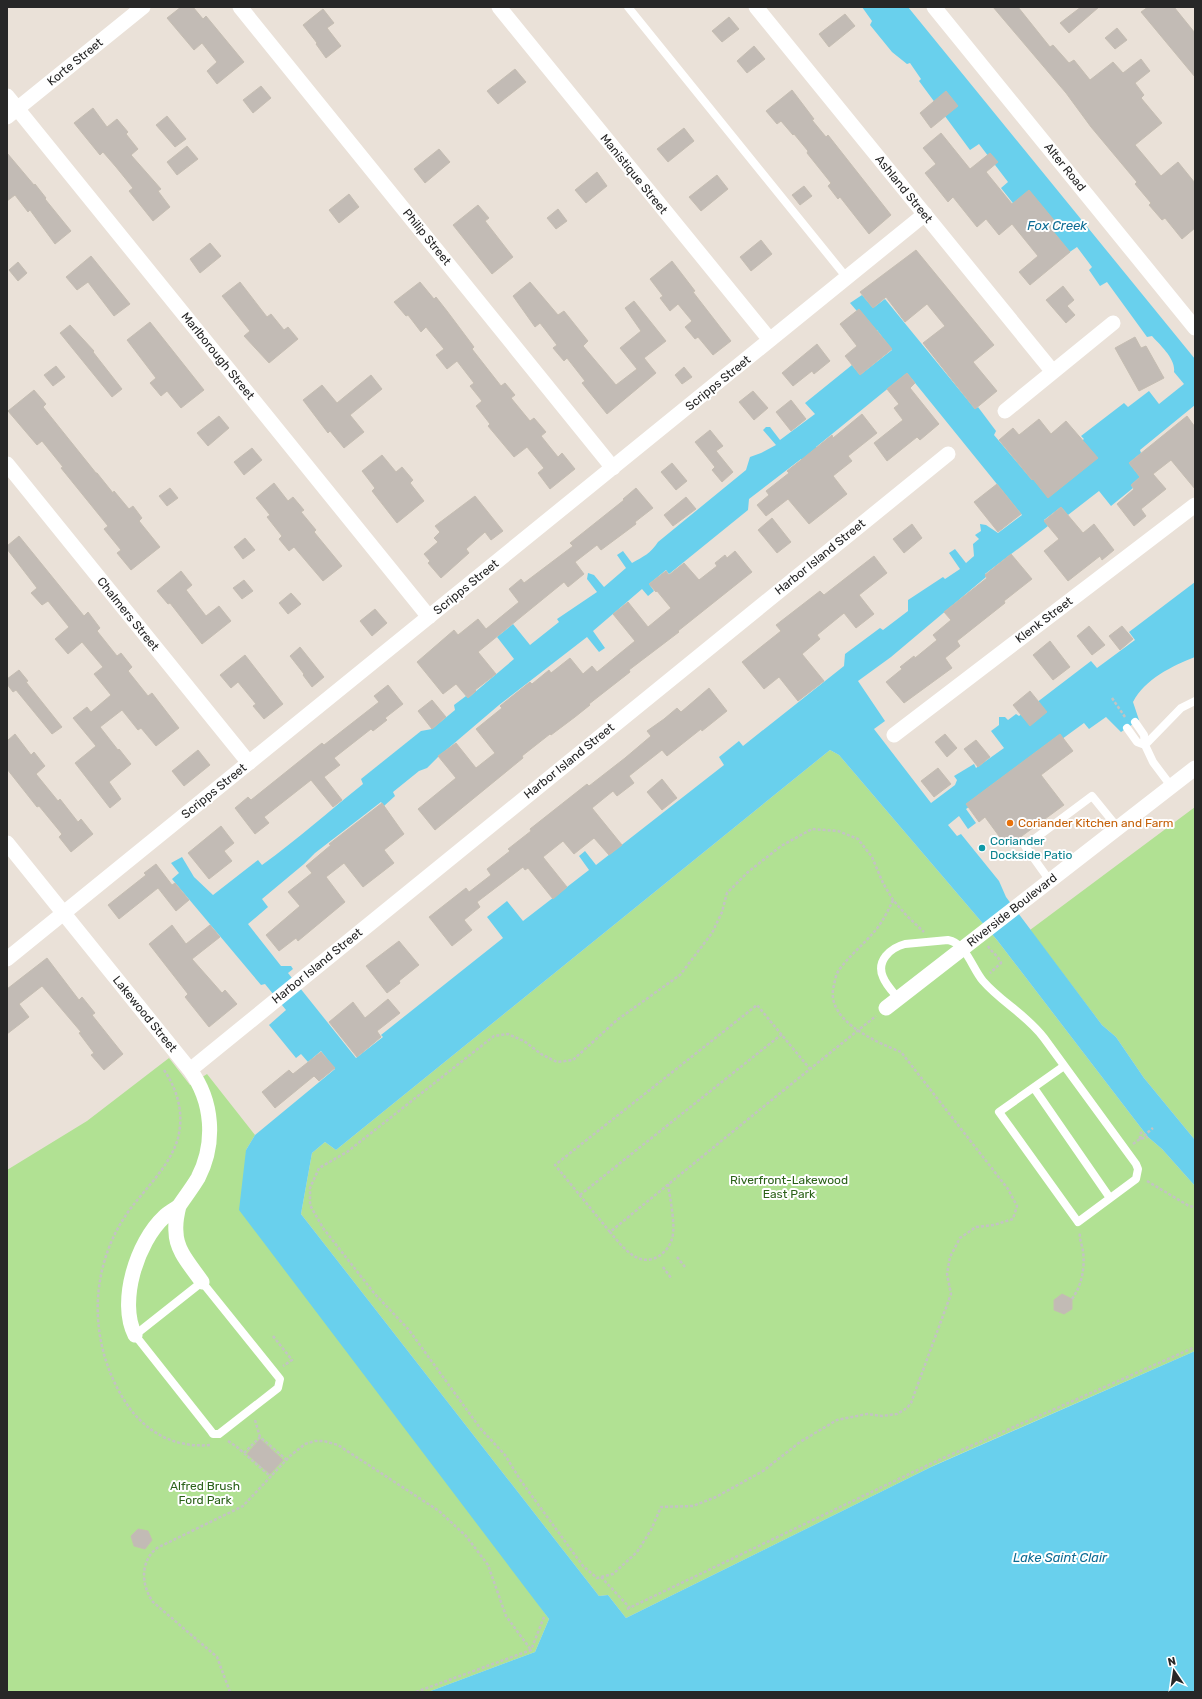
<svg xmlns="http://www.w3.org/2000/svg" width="1202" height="1699" font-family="Rubik,sans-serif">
<rect width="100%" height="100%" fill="#eae1d8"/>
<path fill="#b1e193" d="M830,750L839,755L997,940L1148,1137L1162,1149L1195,1186V1351L935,1465L626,1618L608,1595L599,1596L301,1214L312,1153L325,1142L336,1150Z
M1195,807V1140L1144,1078L1116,1037L1102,1025L1030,930Z
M169,1058L190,1085L207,1074L255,1135L246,1150L526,1587L549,1619L535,1652L428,1692H7V1170L87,1121Z"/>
<path fill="#69d0ed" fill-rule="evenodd" d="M862,7H908L1195,359V405L1140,450L1141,453L1129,463L1140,477L1131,485L1133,488L1111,506L1099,491L1068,515L1061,507L1044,520L1048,526L985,574L986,577L891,657L858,681L885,721L874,729L931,803L955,785L957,780L954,776L974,764L976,768L1004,748L991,731L999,725V717H1005L1008,720L1016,714L1019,716L1091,661L1097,668L1135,640L1129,632L1195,582V657C1172,666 1145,679 1133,702L1139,720L1121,732L1106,717L1089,729L1084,723L966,809L976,823L968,829L959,816L948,825L957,836L961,834L999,881L1006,897L1102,1025L1116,1037L1144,1078L1195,1140V1186L1162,1149L1148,1137L997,940L839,755L830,750L336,1150L325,1142L312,1153L301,1214L599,1596L608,1595L626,1618L931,1467L1195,1351V1692H428L535,1652L549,1619L239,1210L246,1150L255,1135L335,1069L321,1051L308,1062L301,1054L296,1058L269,1025L286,1010L265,984L261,985L172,879L179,873L171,863L182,857L194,877L213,895L258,860L262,865C297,840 329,811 363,784L361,779L421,731L432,729L455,710L454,705L466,696L468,698L514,659L497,637L513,624L530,645L559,622L557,619L597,592L587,579L588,573L594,575L604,587L626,568L617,555L623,551L632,563C643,557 651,553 658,542L746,470L750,457L761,453L776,445L763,430L766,427H770L780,440L815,414L805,403L852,365L860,375L892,350L877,330L875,332L850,303L862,295L873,308L885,299L975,409L978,407L996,431L994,435L1032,480L1084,439L1081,436L1124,403L1128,407L1149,391L1159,404L1184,384L1174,372C1176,359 1160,345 1152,336L1147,337L1107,282L1100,286L1089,270L1092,267L1077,247L1058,260L1001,188L1008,182L979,144L970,150L919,81L921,79L910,63L907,64L892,52L870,25L872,21ZM907,373L1022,515L998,533L986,525L980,524L981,531L975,535L979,539L973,544L974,556L966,563L955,549L949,553L960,569L945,579L943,577L908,600V611L883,630L880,628L845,654L844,666L743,746L739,741L719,757L724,765L596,865L585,851L579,856L589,870L523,921L507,901L487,917L503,938L381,1035L383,1037L356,1058L288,973L293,969L291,966H281L248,924L268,907L262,899L304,864L315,853L381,802L384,806L395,796L393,792L419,771L427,768L438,757L499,705L587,637L599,652L605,648L593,631L642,589L648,596L654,591L649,584L666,570L669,574L748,510L749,499L801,459L805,463L819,451L816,447Z"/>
<path fill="#c2bbb5" stroke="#c5bdb2" d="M181,7H193L203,19L206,16L244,62L217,84L207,71L217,62L202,43L194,50L167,18Z
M993,7H1018L1050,47L1053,45L1069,63L1074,60L1090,80L1113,62L1123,73L1141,59L1150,71L1135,83L1144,95L1141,98L1162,123L1135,145L1161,176L1178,162L1195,183V228L1182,239L1165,218L1162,220L1149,205L1151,203L1135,184L1137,182L1091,127L1066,93Z
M1081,7H1099L1069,33L1060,23Z
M1148,7H1174L1195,33V77L1141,12Z
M323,9L334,23L327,28L341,46L326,58L316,44L317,43L303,25Z
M845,14L855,26L829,47L819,34Z
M729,17L739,29L722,42L712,31Z
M1117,28L1127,40L1115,49L1105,38Z
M754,46L765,59L747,73L737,61Z
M515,69L526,82L498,104L487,91Z
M261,86L271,98L253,113L243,100Z
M792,90L814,119L812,120L826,137L828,135L891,215L869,234L840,197L838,199L828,186L831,183L807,153L808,151L794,134L793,135L781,121L777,124L766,111Z
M946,91L958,106L931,128L920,113Z
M93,108L107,127L117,119L128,132L126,134L138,149L131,155L161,189L158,191L170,207L153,221L129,191L133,188L116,167L103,152L100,155L74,123Z
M167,116L186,139L175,147L156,125Z
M684,128L694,141L668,162L657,149Z
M941,133L970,169L990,153L998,162L986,172L1012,204L1029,190L1058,225L1052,230L1070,252L1030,285L1019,272L1038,256L1012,224L999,235L986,219L977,227L953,197L948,202L925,173L936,164L923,148Z
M187,146L198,159L177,175L167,162Z
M439,149L450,162L425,183L414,169Z
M7,153L34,185L35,184L46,198L45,199L71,231L55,244L30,210L28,212L15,195L7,201Z
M597,172L607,186L586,203L575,190Z
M717,175L728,189L701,211L689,197Z
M804,186L812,196L800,205L792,195Z
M349,194L359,207L339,223L329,210Z
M478,205L489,218L485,221L513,257L492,274L453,225Z
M558,209L567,221L556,229L547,218Z
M761,240L772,254L751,271L740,257Z
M210,243L221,256L200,273L190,259Z
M916,250L994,345L973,362L997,391L975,409L923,343L945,326L927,304L905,322L886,297L873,308L860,292Z
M91,256L130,304L114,316L88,282L77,290L66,277Z
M672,261L695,291L693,292L731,341L713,355L698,337L695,339L685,327L692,321L678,304L670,311L660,298L663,296L650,279Z
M18,262L27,273L18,281L9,270Z
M240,282L267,317L271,314L284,330L288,327L298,339L269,363L244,336L250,331L222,296Z
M420,282L434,299L436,297L447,311L474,347L472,349L501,386L505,383L515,395L511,398L530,421L534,418L546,432L541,436L558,457L562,453L575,469L550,489L538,473L544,468L527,447L514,457L488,426L490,424L476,406L482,401L470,386L474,383L457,361L447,369L436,355L444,349L426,327L421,332L408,315L406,316L394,302Z
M530,282L558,315L564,311L588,341L583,346L616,385L637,369L620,348L641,331L625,308L634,301L666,341L644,358L656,373L607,414L582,383L585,381L567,358L564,361L553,348L557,345L540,323L535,327L513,296Z
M1063,286L1074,300L1067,306L1075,315L1066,323L1046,300Z
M859,309L892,349L860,375L845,356L857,346L840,324Z
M150,322L204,390L181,408L167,391L161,396L150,383L156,378L127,340Z
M70,325L94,351L93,352L122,389L112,397L60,333Z
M1135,337L1141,348L1146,346L1164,378L1139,391L1115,348Z
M817,344L830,361L814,374L812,371L793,386L782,373Z
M56,366L65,377L53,386L44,375Z
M684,367L692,377L682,384L675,375Z
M907,373L915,383L910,388L939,424L920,440L917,437L887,461L874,443L903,420L894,408L899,404L887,389Z
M371,375L382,389L350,415L364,432L344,448L330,431L328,433L303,400L322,385L337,403Z
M34,390L46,404L43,407L96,473H97L113,493L114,491L129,509L133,506L142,518L139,521L160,547L131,570L117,553L121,550L104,529L108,526L61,468L63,467L42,441L37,445L8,411Z
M753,391L768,408L754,420L739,402Z
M791,400L806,419L791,431L776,412Z
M862,414L877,433L848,456L852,461L833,476L847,494L809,524L788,499L766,516L757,505L769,495L766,491L789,473L787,471L801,460L832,435L833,438Z
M219,416L229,428L208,446L197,433Z
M1187,416L1195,427V489L1171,460L1153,474L1166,489L1141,509L1146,516L1134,526L1117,504L1134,489L1131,485L1140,477L1129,463Z
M1039,419L1051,434L1066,421L1098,458L1048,498L1033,479L1032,480L999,440L1013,428L1019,435Z
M710,430L723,446L716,451L733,472L722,482L712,470L715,467L695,442Z
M252,448L262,460L244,475L234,462Z
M382,455L396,472L402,467L413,480L410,483L424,501L397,523L372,491L375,488L362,471Z
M672,463L687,481L676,490L661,472Z
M274,483L288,501L293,497L304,510L301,512L316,530L314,532L342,566L323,581L294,547L289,551L279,539L282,536L267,517L270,515L256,498Z
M997,484L1021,514L998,532L974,502Z
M170,488L178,498L167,506L159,496Z
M636,488L653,508L635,522L636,524L601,550L597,545L575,562L584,574L568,587L564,582L478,652L496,674L475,690L476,691L468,698L456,684L443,694L417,662L454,630L458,635L478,619L486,629L519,602L509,589L521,579L524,583L573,546L570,543L624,500L623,499Z
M475,496L503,531L491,540L485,532L466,549L469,553L441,578L428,563L430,561L424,554L438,542L434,538L440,532L435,526Z
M686,497L696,509L673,526L664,515Z
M1061,507L1083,533L1094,524L1114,550L1102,560L1100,556L1068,581L1044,551L1059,539L1044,521Z
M772,518L791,542L777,553L758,530Z
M912,524L922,538L904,553L893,539Z
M19,536L84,616L88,612L100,628L97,631L117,656L121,653L132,667L128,671L148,696L152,693L179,728L156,746L141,728L138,730L122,710L100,727L118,750L119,749L131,764L109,782L121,799L110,808L75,763L96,746L73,718L87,707L91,712L111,695L94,674L103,667L82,642L68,654L55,639L69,627L48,601L42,605L31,593L37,588L7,549V546Z
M245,538L255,550L243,559L234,547Z
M735,551L752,572L678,631L679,632L629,670L630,672L589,704L590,705L575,717L551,735L550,734L522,756L523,758L435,830L418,809L456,778L438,756L456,743L476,768L495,753L476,729L502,708L500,706L530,682L532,684L549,670L551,673L570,658L583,674L592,666L597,672L635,641L613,614L628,602L648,627L671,608L657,591L656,592L649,584L666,571L669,575L684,563L699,580L717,566L715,563L725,555L727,558Z
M1011,554L1032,579L1004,601L1005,603L957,641L960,646L945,658L952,668L904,703L886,682L902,669L900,667L914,656L915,658L937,640L933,635L951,620L944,612L987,578L985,575Z
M874,556L887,573L859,595L874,614L856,628L844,613L817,635L820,639L802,654L824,681L798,701L779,677L764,689L742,662L781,631L776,625L820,591L824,595Z
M181,571L192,585L186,590L206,616L219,606L231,621L202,644L170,603L168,604L157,591Z
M244,580L253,591L242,599L233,588Z
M291,593L301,604L288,614L279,603Z
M375,609L387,623L372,636L360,621Z
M1089,626L1105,645L1092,655L1077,636Z
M1122,626L1133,639L1120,650L1109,636Z
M1050,641L1070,667L1053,680L1033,655Z
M300,647L324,677L312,687L303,675L304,674L290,656Z
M245,655L283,704L264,719L253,706L256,704L238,682L231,688L220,675Z
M19,670L28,681L26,682L62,727L52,734L16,690L13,692L7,684V679Z
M388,685L403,704L385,718L387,720L373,731L371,729L334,758L340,765L324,777L342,800L333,807L311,780L264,817L269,823L255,834L235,808L248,797L251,800L322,743L324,745L379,702L374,696Z
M709,688L727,711L702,731L701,729L667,756L662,750L629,776L634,783L617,796L613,791L592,808L622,845L609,855L594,838L574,854L563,841L543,857L567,887L553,899L528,868L525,870L523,867L477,902L480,907L464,920L472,930L452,946L429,917L466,888L469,892L491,875L487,869L510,851L508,849L531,831L530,829L587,784L589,786L625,758L651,736L647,731L664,719L677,708L681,712Z
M1030,691L1047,712L1030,726L1013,705Z
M432,700L446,717L432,729L418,711Z
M15,734L31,755L34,752L45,766L36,774L58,801L60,799L78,822L81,819L93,834L71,852L59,837L62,834L39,806L37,807L7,769V741Z
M945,734L957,748L947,757L935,742Z
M1060,734L1073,751L1041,775L1064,805L1007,847L985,817L979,822L966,804Z
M976,740L990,757L978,767L964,749Z
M198,750L210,765L184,786L172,771Z
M938,768L951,784L934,797L921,781Z
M662,779L677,798L662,810L647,792Z
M382,803L404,834L384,850L394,863L363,887L344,863L326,877L345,902L298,941L296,938L279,951L266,935L300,906L288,892L312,873L306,866L331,845L329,844Z
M221,826L234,843L224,851L232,861L209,879L188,853Z
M156,864L172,885L175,883L189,900L176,911L158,888L119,919L108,905L146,875L144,873Z
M172,925L186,944L210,925L220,937L192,959L222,993L225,990L237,1004L209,1027L185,997L188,994L149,944Z
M399,941L419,965L399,981L400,983L387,993L366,966Z
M47,958L79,1000L82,997L95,1013L92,1015L123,1054L104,1070L91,1055L94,1053L79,1033L81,1032L42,986L19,1004L29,1017L7,1034V989Z
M388,999L400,1013L377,1031L381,1037L357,1057L329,1022L353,1002L365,1018Z
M321,1052L335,1068L319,1081L314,1076L275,1108L262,1092L289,1070L293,1074Z
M1062,1294L1072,1299V1309L1064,1314L1054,1310V1300Z
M260,1439L283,1460L270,1474L247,1454Z
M138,1529L148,1531L152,1540L145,1549L134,1546L131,1536Z"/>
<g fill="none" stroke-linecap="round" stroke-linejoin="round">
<path stroke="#c3c3c3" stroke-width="2.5" stroke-dasharray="3 2" stroke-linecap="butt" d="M1112,698L1125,717
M893,900C888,911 882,923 874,932C863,945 849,956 839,970C836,974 835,980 834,985C824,1020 876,1042 901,1052L1008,1189L1017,1206L1013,1219L994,1225L976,1227L960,1238L950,1257L947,1274L951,1294L911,1403L907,1408L897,1414L882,1416L867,1414L837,1420L800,1442L763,1471L716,1497L693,1506L661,1507L651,1530L637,1552L613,1574L597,1578L583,1566L521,1481L505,1455L480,1428L409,1330L374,1293L323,1228L310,1205V1188L319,1168L347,1152L494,1036L508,1034L524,1041L541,1054L557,1062L573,1060L617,1020L680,975L712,933L722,912L727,893L748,872L781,846L812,829L838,831L858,839L872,857L883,883L893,900L907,916L924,932
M988,946C991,952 999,956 1001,963L990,973
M164,1070C178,1091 184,1113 178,1138C171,1164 147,1187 131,1208C88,1265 87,1343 126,1403C146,1433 175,1448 210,1445
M1140,1139L1153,1128
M1140,1139V1134L1143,1131
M1133,1144L1140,1139L1148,1137
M1147,1181L1189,1206L1195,1207
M668,1184C670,1199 676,1225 672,1239C670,1246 665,1252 659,1256C638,1269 622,1246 610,1232C698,1160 787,1087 876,1016
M580,1195L782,1034
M610,1232L555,1165L757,1005L810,1069
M677,1257L685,1267
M663,1267L671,1278
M1072,1299C1082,1285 1085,1268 1083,1251C1082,1245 1079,1238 1080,1233
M273,1336L292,1360L283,1366
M255,1420L260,1437L287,1460
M228,1441L237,1447L271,1477
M244,1453L260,1437
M601,1577L630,1608
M627,1609L932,1463L1195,1347
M230,1692L217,1657L153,1602C141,1585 140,1561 157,1548L243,1506L290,1456L305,1444L315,1441H324L338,1445L439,1511L466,1536L488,1565L506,1616L531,1650
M416,1692L531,1650L544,1617"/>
<path stroke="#fff" stroke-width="8" d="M628,7L847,278
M1127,728L1137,742L1145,745L1144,735L1135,722
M1171,786L1153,762L1145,745L1181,708L1195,701
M1050,881L1025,846L1092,796L1118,828
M898,998C893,992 886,985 883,977C876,961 890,948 905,944L948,940C966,943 972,968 983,981C1001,1002 1027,1015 1044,1038L1136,1164L1138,1169L1136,1179L1078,1222L999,1112L1064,1066
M1034,1088L1110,1198
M202,1282L280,1379L278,1388L219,1434H213L211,1431L135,1335Z"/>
<path stroke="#fff" stroke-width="15" d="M240,7L613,468
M499,7L770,340
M756,7L1053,372
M934,7L1195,328
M7,96L429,617
M7,117L143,7
M1005,411L1113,323
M7,464L249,763
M894,735L1195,505
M7,843L190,1070C213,1101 216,1143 198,1178C192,1188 185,1197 179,1206
M7,959L925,214
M886,1008L1195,768
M190,1070L948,454
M135,1335C118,1302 137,1242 164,1217C168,1213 174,1210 179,1206C177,1214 175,1223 176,1232C176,1251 192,1267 202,1282"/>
</g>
<circle fill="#e8710a" stroke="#fff" stroke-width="1.5" cx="1010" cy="823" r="4"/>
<circle fill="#0f9aa8" stroke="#fff" stroke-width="1.5" cx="982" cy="848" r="4"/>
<g text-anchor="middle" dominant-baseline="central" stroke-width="4" stroke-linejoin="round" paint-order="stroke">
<g font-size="12" fill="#272727" stroke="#fff">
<text transform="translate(75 62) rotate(-39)">Korte Street</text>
<text transform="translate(1065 167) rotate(51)">Alter Road</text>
<text transform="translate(634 174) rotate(51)">Manistique Street</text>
<text transform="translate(904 189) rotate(51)">Ashland Street</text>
<text transform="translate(427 237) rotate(51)">Philip Street</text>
<text transform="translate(218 356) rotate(51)">Marlborough Street</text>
<text transform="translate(718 383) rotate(-39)">Scripps Street</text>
<text transform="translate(820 557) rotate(-39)">Harbor Island Street</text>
<text transform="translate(466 587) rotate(-39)">Scripps Street</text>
<text transform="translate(128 614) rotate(51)">Chalmers Street</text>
<text transform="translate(1044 620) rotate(-37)">Klenk Street</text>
<text transform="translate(569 761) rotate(-39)">Harbor Island Street</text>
<text transform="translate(214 791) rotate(-39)">Scripps Street</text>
<text transform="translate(1012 910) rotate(-38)">Riverside Boulevard</text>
<text transform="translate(317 966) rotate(-39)">Harbor Island Street</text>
<text transform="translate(145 1014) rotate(51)">Lakewood Street</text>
</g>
<g font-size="12" fill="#c56008" stroke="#fff" text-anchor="start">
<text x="1018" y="823">Coriander Kitchen and Farm</text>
</g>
<g font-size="12" fill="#0d838f" stroke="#fff" text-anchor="start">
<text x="990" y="841">Coriander<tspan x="990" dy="14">Dockside Patio</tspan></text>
</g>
<g font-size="12" fill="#2b6219" stroke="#fff">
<text x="789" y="1180">Riverfront-Lakewood<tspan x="789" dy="14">East Park</tspan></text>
<text x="205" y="1486">Alfred Brush<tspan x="205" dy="14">Ford Park</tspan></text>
</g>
<g font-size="13" font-style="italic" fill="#0d6c94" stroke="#fff">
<text x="1057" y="225">Fox Creek</text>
<text x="1060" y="1557">Lake Saint Clair</text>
</g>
</g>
<rect width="1202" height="1699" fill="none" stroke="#272727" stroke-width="16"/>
<g transform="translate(1174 1671) rotate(347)" stroke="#ffffff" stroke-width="3" paint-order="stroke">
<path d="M0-3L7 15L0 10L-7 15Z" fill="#272727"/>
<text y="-6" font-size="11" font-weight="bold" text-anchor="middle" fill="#272727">N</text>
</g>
</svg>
